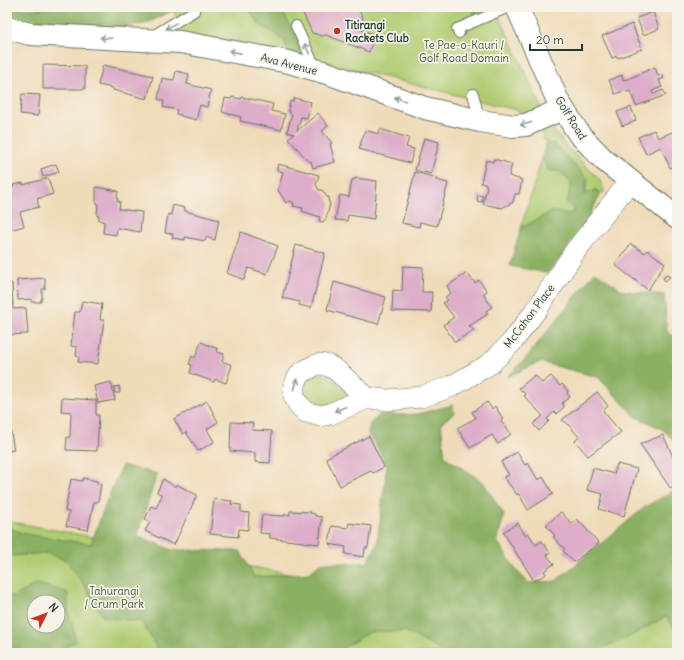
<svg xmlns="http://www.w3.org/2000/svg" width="684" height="660" font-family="Delius,sans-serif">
<rect width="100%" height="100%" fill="#f7f3e8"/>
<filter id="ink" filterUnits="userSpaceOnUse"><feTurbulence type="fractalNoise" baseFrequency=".025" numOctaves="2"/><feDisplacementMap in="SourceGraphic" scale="8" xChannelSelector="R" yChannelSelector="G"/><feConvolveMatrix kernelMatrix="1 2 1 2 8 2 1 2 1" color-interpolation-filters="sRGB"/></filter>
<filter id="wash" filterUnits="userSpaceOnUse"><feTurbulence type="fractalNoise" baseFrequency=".012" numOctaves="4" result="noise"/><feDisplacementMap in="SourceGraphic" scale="16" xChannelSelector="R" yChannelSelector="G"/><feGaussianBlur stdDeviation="0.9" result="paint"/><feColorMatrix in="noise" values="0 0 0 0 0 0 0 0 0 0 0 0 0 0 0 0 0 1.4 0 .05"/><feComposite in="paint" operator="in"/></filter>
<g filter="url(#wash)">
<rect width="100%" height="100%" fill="#f0dbb9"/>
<path fill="#b0cc72" stroke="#688453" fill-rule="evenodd" d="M173,7H495L542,109L528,113L289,53L180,34Z
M550,125L565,145L599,179L603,187L604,192L601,194L596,190L585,194L588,179L553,143L546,144L547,141H545L542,134L541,128Z
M542,158L549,171H559L571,183L568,203L575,210L567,215L553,211L521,228Z
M320,374L329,376L350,395L321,408L306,402L302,387L304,382Z
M677,495V653H7V521L337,583L556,587ZM34,602H58V626H34Z"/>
<path fill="#8cb064" stroke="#56764c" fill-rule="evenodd" d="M88,7H180L145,24L98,28L28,26L7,21V8L76,9Z
M247,7H280L305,54L302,57L289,53L285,43L276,34L260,25Z
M471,7H491L474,14Z
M553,143L588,179L585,188V194L596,190L601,194L583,226L557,262L547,273L510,266L521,228L553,211L567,215L575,210L567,203L571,183L559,171H549L542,158L546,144Z
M595,272L624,291L664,295L667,332L677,338V361L674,367L677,370V444L664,430L635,416L598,377L540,362L507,377L527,357Z
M453,405L454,413L441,423L445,457L483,482L504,515L497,541L516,570L529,583L556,581L645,507L677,489V632L666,616L633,635L590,653H445L405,631L370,632L334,653H160L142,622L103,617L85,586L67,561L48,553L10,556L7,555V527L25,534L91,544L112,488L122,465L157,474L137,536L172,550L240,551L254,577L309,573L322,563H367L377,545L387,466L378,448L368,434L370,424L379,415H401L418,414Z
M36,584L57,589L68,593V609L76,641L55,653H7V595L14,597ZM34,602H58V626H34Z"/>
<g id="blocks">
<path fill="#ddadc9" d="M300,7H358L363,19L359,29L375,35L369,52L326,35L322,36L312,33Z
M653,12L659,29L643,35L637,18Z
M632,24L642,49L618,58L617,56L612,58L602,36Z
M43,65L85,66V89H43Z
M103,65L153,76L147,99L113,90V88L98,85Z
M655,67L658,76L662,74L664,78L659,80L662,87L652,91L653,94L663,90L666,95L636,106L630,91L627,92L626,90L615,94L609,80L622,75L623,80L628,79Z
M7,70H12V91H7Z
M176,71L189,74L187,84L211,90L207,107L200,105L196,120L181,116V115L176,114L177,110L163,107L164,101L158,99L162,78L174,80Z
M22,94L40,95L38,116L20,114Z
M232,97L241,99L242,97L273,104L271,111L285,114L281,130L240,121L241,117L222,112L225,98L231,99Z
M294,98L311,102L307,118L301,117L297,131L318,113L328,126L322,131L332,143L330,144L335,162L313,168L311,161L309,162L288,138L294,134L287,132L292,114L288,111L290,101H293Z
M631,107L636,121L622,126L617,112Z
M380,129L409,138L406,147L414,149L410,163L359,149L365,130L379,134Z
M654,130L658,138L677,130V165L670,168L661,147L646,154L638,137Z
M424,138L439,142L431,174L415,170Z
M494,159L512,164L509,176L522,180L519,194H515L513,202L502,208L483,204L487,187L486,186V184L481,183L486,160L493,162Z
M56,164L59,172L43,177L41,169Z
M278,164L319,175L316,185L319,190H322L327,197H329L328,200L330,204L326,219L323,222L319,221L320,217L302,211L303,208L293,206L294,203L290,201L286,203L278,190L283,172L277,170Z
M415,172L437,178L436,180L448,183L437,226L420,222L419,227L402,223Z
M48,178L53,194L37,199L39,207L20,212L24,226L7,231V189L14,187L13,185L23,183V185Z
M355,178L377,181L374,219L348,215L347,221L335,220L340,195L349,197L352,180H354Z
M96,187L118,191L117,201H120L119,209L142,212L140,232L117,228L116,235L103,233L104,222L99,220V216H97L98,203L96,202Z
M478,195L483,196L482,202L477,201Z
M173,205L185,208V211L219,220L215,240L206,237L205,241L185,237V240L172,238L173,234L165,233L168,214L171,215Z
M241,232L278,246L267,274L248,268L244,280L227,273Z
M631,244L645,253L647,250L665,263L648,290L615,265Z
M296,245L325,253L311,308L299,305L300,302L282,298Z
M403,266L423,267L422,292H432L431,312L392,311L393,290L402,291Z
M467,273L475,283L479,280L487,291L483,294L492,307L486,311L488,314L469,326L474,330L455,342L443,325L454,317L443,303L448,300L445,297L451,293L447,286Z
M667,275L670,277L665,281L663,278Z
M45,278V289H42V299H41V302H31V299L18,300L17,280Z
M334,282L386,297L378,324L327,310Z
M12,283L13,309L26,308L28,334L7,335V284Z
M82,301L102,304L100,320H104L98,364L78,362L79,357L76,356L77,347L71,346L75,312H80Z
M677,311V322L672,318Z
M201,342L218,349L217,352L224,354L222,361L232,365L226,383L215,379L214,382L190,373L192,365L189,364L192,356L195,358Z
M535,375L542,383L551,376L560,386L562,384L568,391L567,393L570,397L562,403L564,407L556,414L554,412L547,419L549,421L539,431L533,424L543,416L524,396L526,395L519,388Z
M111,382L115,400L98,403L94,386Z
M119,386L120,393H115L114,387Z
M597,392L608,406L603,411L621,432L588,456L575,441L579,437L567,423L562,420Z
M62,398L96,400V415H99L97,451L66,450L67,437H70L71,412L61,411Z
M207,401L218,422L207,429L214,442L198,451L186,432L183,434L174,419Z
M487,402L492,409L495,406L503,419L501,421L511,434L498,444L492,435L470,448L457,428L476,418L472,412Z
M9,422L14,450L7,451V423Z
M231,422L253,423L252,430L272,431L270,463L255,462V453L230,451Z
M663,435L677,465V484L671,489L640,444Z
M369,436L384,467L373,473L371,471L340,486L326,458Z
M517,452L525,465L528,463L538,480L543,477L553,494L528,510L519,494L517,495L504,477L509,475L501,462Z
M617,464L637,469L624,516L599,509L603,494L587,490L593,468L614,474Z
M83,478L97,481V483L101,484L98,502H94L88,530L66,526L69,512L65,511L71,479L82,481Z
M163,479L176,487V484L197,495L174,545L145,531L150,522L145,519L151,506L156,508L162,495L157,492Z
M214,499L232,501L231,504L241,505V512L249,513L248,530L239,529L238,537L210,534Z
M290,511L311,512L310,513L315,514V516L322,517L319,544L270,538V534L260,533L262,515L285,516V514L290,515Z
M561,512L572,524L577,519L599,543L574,562L563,551L565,549L553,537L555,536L546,525Z
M349,523L371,526L368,548H365L364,557L345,554L346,547L329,544L332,526L348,528Z
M518,523L525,535L528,533L536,545L542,541L550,553L547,555L554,564L544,571L546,574L534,581L503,532Z"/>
</g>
</g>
<g filter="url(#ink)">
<use href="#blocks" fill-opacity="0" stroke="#687463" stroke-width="1"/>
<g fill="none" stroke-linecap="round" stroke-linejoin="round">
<defs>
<path id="service" d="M296,26L316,69
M459,33L457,29L509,7
M151,37L194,11
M473,94L480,121"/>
<path id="minor" d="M367,398L336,370L329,366L321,364L315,365L301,373L297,379L294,387V396L299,405L306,412L320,416L330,414L367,398L388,400L421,397L452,386L490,364L512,342L537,309L576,250L630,181"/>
<path id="tertiary" d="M517,7L558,101L579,134L604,160L677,218
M7,28L30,34L180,42L289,62L330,74L425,108L480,121L513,126L526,125L562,109"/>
</defs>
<use href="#service" stroke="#687463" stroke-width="12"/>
<use href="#minor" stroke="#687463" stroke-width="22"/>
<use href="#tertiary" stroke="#687463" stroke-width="24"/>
<use href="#service" stroke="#fff" stroke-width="10"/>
<use href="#minor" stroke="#fff" stroke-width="21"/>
<use href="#tertiary" stroke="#fff" stroke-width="22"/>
</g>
<defs><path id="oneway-shaft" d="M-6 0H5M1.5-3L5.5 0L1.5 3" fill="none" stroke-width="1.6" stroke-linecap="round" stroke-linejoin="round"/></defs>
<g stroke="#8f9e9a">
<use href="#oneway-shaft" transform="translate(171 26) rotate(149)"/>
<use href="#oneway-shaft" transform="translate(106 38) rotate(-177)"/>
<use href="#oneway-shaft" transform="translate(307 49) rotate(-115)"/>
<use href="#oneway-shaft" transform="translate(235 52) rotate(-169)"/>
<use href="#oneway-shaft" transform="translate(400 99) rotate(-161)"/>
<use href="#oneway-shaft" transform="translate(526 124) rotate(166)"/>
<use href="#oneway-shaft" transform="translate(296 384) rotate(-73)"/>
<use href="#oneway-shaft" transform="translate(340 409) rotate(157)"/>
</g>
</g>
<circle fill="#c8321e" stroke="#f7f3e8" stroke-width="1.5" cx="337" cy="31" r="4"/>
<g text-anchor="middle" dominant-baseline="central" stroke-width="3.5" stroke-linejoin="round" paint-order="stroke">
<g font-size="11" font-weight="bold" fill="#1f3d34" stroke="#f7f3e8" text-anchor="start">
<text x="345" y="25">Titirangi<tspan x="345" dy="13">Rackets Club</tspan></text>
</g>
<g font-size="11" fill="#3c5a40" stroke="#f7f3e8">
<text x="464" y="45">Te Pae-o-Kauri /<tspan x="464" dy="13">Golf Road Domain</tspan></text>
<text x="114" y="591">Tahurangi<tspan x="114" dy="13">/ Crum Park</tspan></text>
</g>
<g font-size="11" fill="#1f3d34" stroke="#f7f3e8">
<text transform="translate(289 64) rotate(14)">Ava Avenue</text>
<text transform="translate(571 118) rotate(58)">Golf Road</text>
<text transform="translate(529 316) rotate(-53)">McCahon Place</text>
</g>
</g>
<rect width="684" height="660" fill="none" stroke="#f7f3e8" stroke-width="24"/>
<g transform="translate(46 614) rotate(48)"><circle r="19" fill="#f7f3e8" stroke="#a1aaa0"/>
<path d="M0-3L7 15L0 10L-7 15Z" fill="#c8321e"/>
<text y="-6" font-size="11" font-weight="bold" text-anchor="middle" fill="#1f3d34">N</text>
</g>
<path d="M530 44v6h52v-6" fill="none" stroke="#1f3d34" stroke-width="2"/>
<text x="536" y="44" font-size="12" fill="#1f3d34" stroke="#f7f3e8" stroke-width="3" paint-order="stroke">20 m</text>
</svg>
